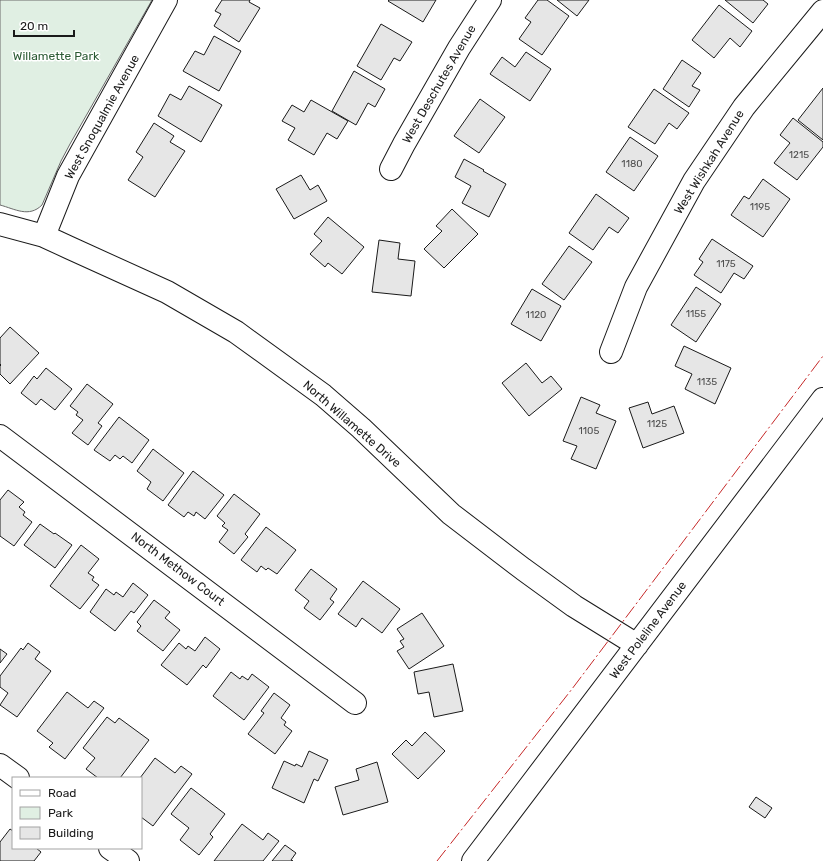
<svg xmlns="http://www.w3.org/2000/svg" width="823" height="861" font-family="Rubik,sans-serif">
<rect width="100%" height="100%" fill="#fff"/>
<path fill="#e0efe3" stroke="#6a6a6a" d="M0,0H152L70,144L61,161L42,205C29,218 15,209 0,205Z"/>
<path fill="#e6e6e6" stroke="#1a1a1a" d="M222,0H250L249,2L260,8L239,42L214,26L221,14L215,11Z
M389,0H436L423,22L388,1Z
M538,0H547L569,16L542,55L519,39L531,22L525,18Z
M557,0H589L577,16Z
M725,0H763L768,4L753,23Z
M719,5L752,31L740,47L730,38L714,58L692,40Z
M381,24L412,42L400,61L394,58L381,80L357,66Z
M214,36L241,51L219,91L183,71L195,51L204,55Z
M526,52L551,69L530,101L490,74L502,57L515,67Z
M682,60L701,73L692,86L700,90L689,107L663,89Z
M354,71L385,89L375,107L368,103L356,125L332,111Z
M189,86L222,105L201,142L158,116L170,94L181,100Z
M823,88V140L798,120Z
M654,89L689,113L677,129L669,123L655,144L628,127Z
M480,99L505,117L479,153L454,136Z
M311,100L348,121L337,139L327,133L314,155L288,140L295,128L282,121L292,105L304,112Z
M793,118L823,142V147L797,180L774,163L790,143L780,135Z
M154,123L174,136L170,142L185,151L155,197L128,180L143,157L136,152Z
M630,137L658,156L634,191L606,172Z
M464,159L484,170L483,171L506,184L489,217L462,203L471,186L455,177Z
M301,175L310,190L318,185L327,201L294,219L276,189Z
M763,179L790,199L763,237L731,215L744,196L749,199Z
M596,194L629,218L618,233L609,227L593,250L569,233Z
M452,209L478,234L444,268L424,249L442,231L436,226Z
M328,217L364,247L342,274L328,263L325,267L310,254L322,241L314,234Z
M712,239L753,266L744,279L734,273L721,293L694,275L703,262L699,259Z
M379,240L400,243L398,259L415,261L411,296L372,292Z
M569,246L592,262L564,300L542,284Z
M696,287L721,304L696,342L671,325Z
M532,289L561,306L541,341L511,324Z
M10,327L39,353L10,384L0,374V366L1,365L0,364V338Z
M684,346L731,368L715,404L685,389L692,374L675,366Z
M526,363L542,383L551,376L562,389L529,416L502,383Z
M46,368L72,389L55,410L41,399L36,405L21,393L34,376L37,379Z
M87,384L113,404L98,423L102,426L88,445L72,433L83,420L76,415L78,412L70,406Z
M581,397L600,405L596,413L616,421L596,469L571,459L577,446L563,441Z
M648,402L652,414L674,406L684,433L643,448L629,408Z
M119,417L149,440L132,463L123,456L120,459L115,455L110,461L94,450Z
M153,449L184,473L163,501L147,489L151,482L137,471Z
M193,471L224,495L205,519L196,512L194,516L188,512L184,517L168,505Z
M8,490L24,502L19,507L25,512L23,515L32,522L14,546L0,536V500Z
M234,494L260,514L245,534L248,537L234,554L219,542L228,530L222,526L225,523L217,516Z
M40,524L54,534L55,533L72,545L55,568L24,545Z
M266,527L296,550L277,574L268,568L266,570L261,566L257,572L241,560Z
M81,545L99,559L88,573L94,577L92,580L99,585L80,609L50,586Z
M311,569L337,589L330,599L334,602L320,620L304,608L309,601L295,590Z
M363,581L400,609L382,633L362,618L356,627L338,614Z
M133,583L148,595L134,613L131,611L115,631L90,612L106,589L114,595L116,592L123,597Z
M154,600L170,612L165,618L180,630L163,651L137,631L141,626L137,622Z
M422,613L444,646L409,669L397,651L404,647L400,641L404,639L397,629Z
M205,637L220,649L206,668L203,665L187,685L161,665L179,643L186,649L188,646L195,651Z
M28,643L40,652L35,659L51,671L17,717L0,705L8,693L0,687V676L21,648L23,650Z
M0,649L7,654L0,663Z
M453,664L463,711L434,717L429,692L418,694L414,672Z
M231,672L240,679L242,676L248,680L252,674L269,687L244,720L213,696Z
M67,692L88,708L94,701L104,708L65,759L49,747L53,743L37,731Z
M274,693L290,705L281,718L286,722L284,725L292,731L275,754L248,734L264,713L261,711Z
M107,717L115,723L119,718L149,740L120,778H98L86,769L95,758L83,748Z
M425,732L445,751L418,779L392,754L406,740L412,746Z
M309,751L328,760L318,781L314,779L304,803L272,788L284,761L295,766L296,764L302,767Z
M155,758L175,773L181,766L192,774L153,826L141,817V778H140Z
M377,762L388,802L343,815L335,787L359,780L356,769Z
M191,788L225,814L210,834L213,837L199,855L180,840L189,828L171,814Z
M756,797L772,808L765,818L749,807Z
M242,824L263,840L268,833L279,841L263,861H214Z
M10,829L13,831V848H36L41,852L34,861H0V842Z
M285,845L296,853L291,860L293,861H272Z"/>
<g fill="none" stroke-linecap="round" stroke-linejoin="round">
<defs>
<path id="minor" d="M391,169L404,144L459,48L490,0
M0,224L44,236L70,248L167,292L236,332L323,395L361,428L451,514L523,569L574,606L637,645
M44,236L68,176L166,0
M611,352L636,287L694,181L744,107L823,11
M0,436L355,703
M0,765L18,778
M110,848L128,861
M473,861L823,399"/>
</defs>
<use href="#minor" stroke="#1a1a1a" stroke-width="24"/>
<use href="#minor" stroke="#fff" stroke-width="22"/>
<path stroke="#c62828" stroke-width="1" stroke-dasharray="14 3 2 3" stroke-linecap="butt" d="M437,861L572,689L823,356"/>
</g>
<g text-anchor="middle" dominant-baseline="central" stroke-width="3" stroke-linejoin="round" paint-order="stroke">
<g font-size="10" fill="#4d4d4d">
<text x="799" y="155">1215</text>
<text x="632" y="164">1180</text>
<text x="760" y="207">1195</text>
<text x="726" y="264">1175</text>
<text x="696" y="314">1155</text>
<text x="536" y="315">1120</text>
<text x="707" y="382">1135</text>
<text x="657" y="424">1125</text>
<text x="589" y="431">1105</text>
</g>
<g font-size="12" fill="#2b5a34" stroke="#fff">
<text x="56" y="56">Willamette Park</text>
</g>
<g font-size="12" fill="#1a1a1a" stroke="#fff">
<text transform="translate(439 84) rotate(-60)">West Deschutes Avenue</text>
<text transform="translate(102 117) rotate(-61)">West Snoqualmie Avenue</text>
<text transform="translate(709 162) rotate(-58)">West Wishkah Avenue</text>
<text transform="translate(352 424) rotate(41)">North Willamette Drive</text>
<text transform="translate(178 569) rotate(37)">North Methow Court</text>
<text transform="translate(648 630) rotate(-53)">West Poleline Avenue</text>
</g>
</g>
<rect x="12" y="777" width="130" height="72" fill="#ffffff" stroke="#a3a3a3"/>
<rect x="20" y="790" width="20" height="6" fill="#ffffff" stroke="#a3a3a3"/>
<text x="48" y="797" font-size="12" fill="#1a1a1a">Road</text>
<rect x="20" y="807" width="20" height="12" fill="#e0efe3" stroke="#a3a3a3"/>
<text x="48" y="817" font-size="12" fill="#1a1a1a">Park</text>
<rect x="20" y="827" width="20" height="12" fill="#e6e6e6" stroke="#a3a3a3"/>
<text x="48" y="837" font-size="12" fill="#1a1a1a">Building</text>
<path d="M14 30v6h60v-6" fill="none" stroke="#1a1a1a" stroke-width="2"/>
<text x="20" y="30" font-size="12" fill="#1a1a1a" stroke="#ffffff" stroke-width="3" paint-order="stroke">20 m</text>
</svg>
